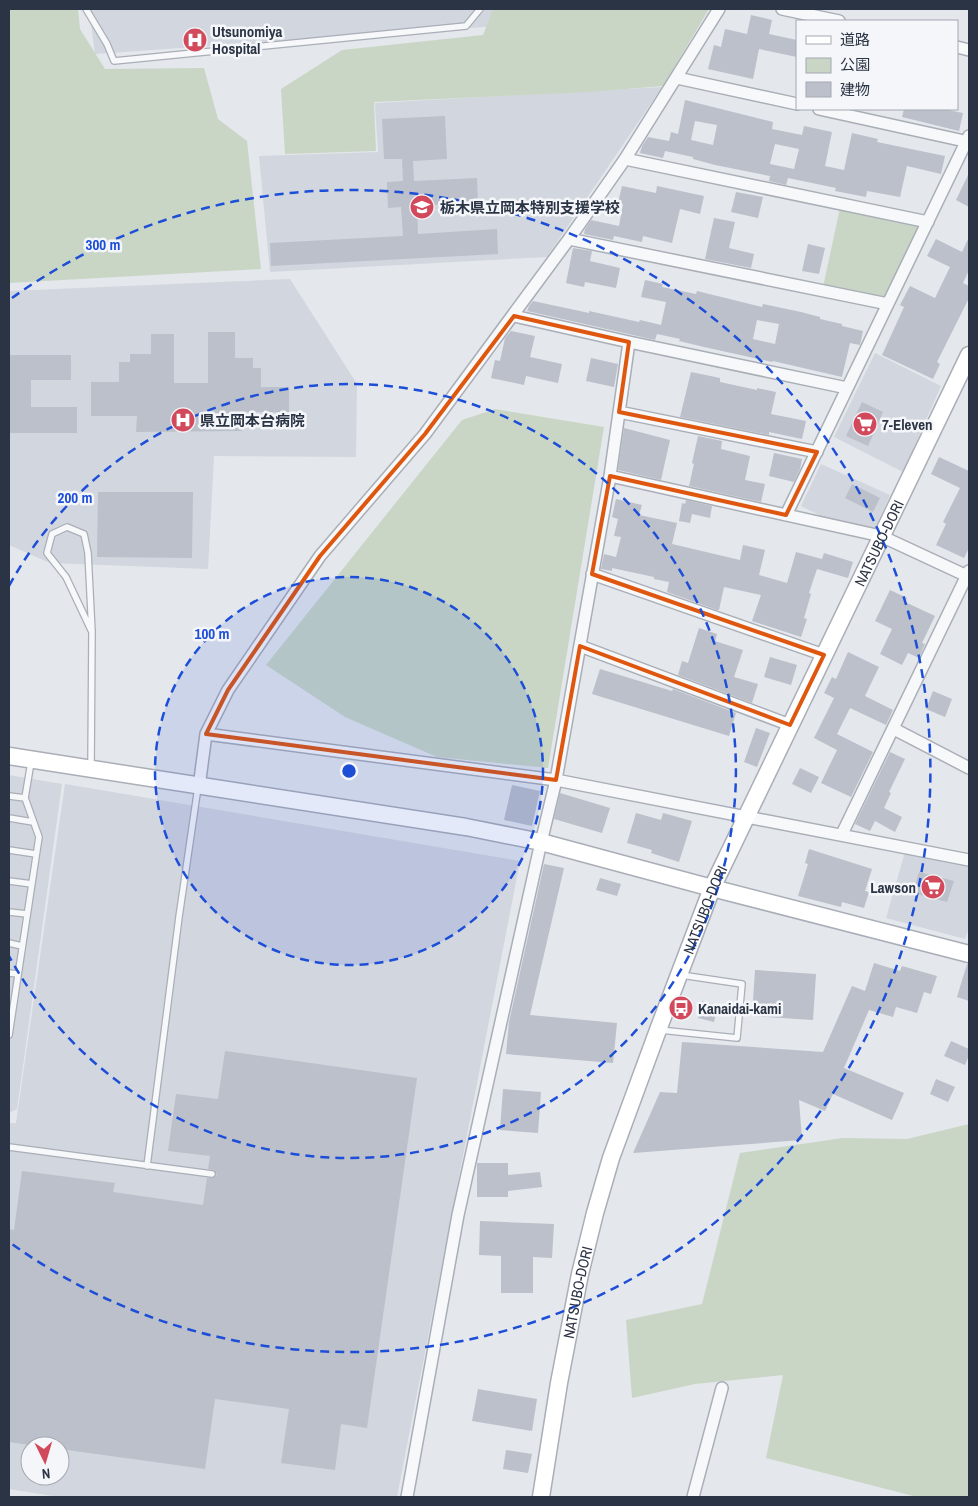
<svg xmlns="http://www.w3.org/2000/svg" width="978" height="1506" font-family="'Archivo Narrow','Noto Sans JP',sans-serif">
<rect width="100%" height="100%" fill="#e4e7ec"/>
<path fill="#d2d6de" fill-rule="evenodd" d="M89,9H496L498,26L95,54Z
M662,87L547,257L270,272L259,156L378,152L375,103Z
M290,279L357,384L356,457L214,456L208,569L50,563L9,545V291Z
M875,353L941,386L903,472L834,437Z
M821,464L890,495L875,528L827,519L801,506Z
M9,775L62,784L17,1109L9,1113Z
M65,784L520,861L397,1497H59L9,1489V1123H16ZM30,1446H60V1476H30Z
M905,852L969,866V928L965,939L886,918Z"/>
<path fill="#c9d6c5" d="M9,9H78L80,29L105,69L204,68L218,119L247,141L261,269L9,283Z
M493,9H709L663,86L590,92L374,102L376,151L285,154L281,89L342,50L483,35Z
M840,208L922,225L886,299L823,287Z
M495,409L604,427L548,768L437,757L345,717L266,665L462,420Z
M969,1124V1496L917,1497L766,1458L783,1375L695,1384L632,1398L626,1320L702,1304L740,1153L843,1138L907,1139Z"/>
<path fill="#bbc0ca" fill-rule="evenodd" d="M751,15L772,20L769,34L797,40V57L759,49L753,79L708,69L714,45L721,47L725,29L747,34Z
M685,100L773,122L772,129L802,135L804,126L832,132L825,166L844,170L852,133L878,139L877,142L945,156L941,174L907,166L900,197L867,191L866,197L835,191L836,188L788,178L786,185L769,181L770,176L715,165L693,159V157L665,151L663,158L640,153L642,146L648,137L669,141L671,132L678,134ZM695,121L717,125L713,145L691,140ZM775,144L799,149L794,169L770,164Z
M904,109H943L963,113L959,131L902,117Z
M445,116L447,159L413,161L414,181L477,178L478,202L417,206L418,234L497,229L498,254L271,266L270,243L403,236L401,207L388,208L387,182L403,181L402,159H384L382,119Z
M969,173V207L956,200Z
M622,186L656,193L657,186L704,196L700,214L680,209L672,243L643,236L642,242L614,236L613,240L584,234L585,229L591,220L619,226L623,204L618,203Z
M736,192L763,197L758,218L731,212Z
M714,218L735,222L729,248L754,254L751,268L705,259Z
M969,237V270L963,283L969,286V298L937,362L940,364L933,379L882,355L904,307L900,305L910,286L935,298L950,267L927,256L936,239L962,252Z
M808,244L825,248L819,274L802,271Z
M573,248L592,251L590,261L620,268L616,288L585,282L584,287L566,283Z
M645,280L663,284L662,287L696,294L697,291L762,307L763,304L801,312L820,317V319L842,324V326L863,331L860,345L850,343L842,377L773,361L772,362L704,347L679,341L680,339L657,334L655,340L527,311L529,306L533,301L589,313V311L639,322L640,320L661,325L666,302L641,297ZM757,320L779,324L775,344L753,339Z
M511,331L535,336L530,357L562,364L558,383L526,376L524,385L491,378L495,360L500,361L505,338Z
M208,332H235V358H253V368H261V387H289V412H242V431L136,432L137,416H91V382H119V362H130V354H151V334H174V383H208Z
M9,355H71V380H31V407H77V433H9Z
M591,358L618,364L614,387L586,381Z
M691,372L720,378V382L757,390V388L776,392L771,414L806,421L802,439L769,432V435L680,417Z
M862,402L883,412L868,446L846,436Z
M624,428L670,440L661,480L618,470Z
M698,436L722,441L721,449L750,456L745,480L765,484L761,502L689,486L694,464L692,463Z
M774,453L802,459L800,469L794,482L769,476Z
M939,457L969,471V469V548L964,558L936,545L946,524L943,522L960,488L931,474Z
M852,484L880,498L873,512L845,498Z
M98,492H193L192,558L97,557Z
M616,499L642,505L639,515L677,523L672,544L740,560L743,545L765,550L759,575L787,583L796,552L822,559L824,553L853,562L848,578L817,569L809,593L811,594L804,618L807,619L801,637L752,621L761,595L724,587L719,610H717L667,592L669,582L654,579V577L612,568V571L601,569L604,554L616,557L621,537L614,536L618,519L612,517Z
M686,500L712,506L710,518L692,514L690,523L679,521L682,503L685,504Z
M890,590L907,598L905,602L935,616L922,643L925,644L919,658L908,653L902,665L880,654L892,629L875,621Z
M699,628L717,634L715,641L743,650L734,677L758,684L752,703L678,675L682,661L688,663Z
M848,652L879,667L865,696L893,710L886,725L850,708L837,734L873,752L851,797L821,783L837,750L814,738L834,698L824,693L832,677L836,679Z
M770,657L797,665L791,685L764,677Z
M600,669L672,691L673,689L736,713L729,736L592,694Z
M933,691L952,699L945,717L926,709Z
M756,728L770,733L757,767L744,762Z
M890,752L905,759L889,792L891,793L884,808L902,817L895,832L875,821L870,831L855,824Z
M800,768L819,777L811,793L792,784Z
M512,785L540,791L532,826L504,820Z
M560,793L610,808L602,833L554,819Z
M636,813L661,820L663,813L692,821L679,862L651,853L652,850L627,843Z
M809,849L872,869L865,891L869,892L864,908L842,902L841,907L798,896L808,864L805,863Z
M544,864L564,868L530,1015L617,1023L613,1063L506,1054L509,1022Z
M919,872L954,881L947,902L913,893Z
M600,878L621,884L617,896L596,890Z
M874,963L900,971L902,966L937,976L931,994L924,992L917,1013L896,1007L893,1017L869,1010L844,1068L904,1093L892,1120L833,1094L825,1111L799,1100L802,1140L633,1153L660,1092L677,1093L682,1042L823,1052L852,986L865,991Z
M967,964L969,965V1001L957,997Z
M755,970L816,974L813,1020L752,1016Z
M702,1001L718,1005L714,1022L698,1018Z
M951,1041L969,1049V1055L965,1065L944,1056Z
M225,1051L417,1078L367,1428L341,1424L335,1470L281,1463L289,1409L215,1399L205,1469L60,1449V1446H37L9,1442V1229L14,1230L22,1171L115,1183L113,1192L203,1205L207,1178H213L217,1175L214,1170L208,1169L210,1156L168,1151L176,1094L218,1099Z
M936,1079L955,1087L948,1102L930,1094Z
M503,1089L541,1092L538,1133L500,1130Z
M477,1163H508V1175L540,1172L542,1187L508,1191V1197H477Z
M480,1221L554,1224L552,1258L533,1257V1293H501V1256L479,1255Z
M478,1389L537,1399L532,1431L472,1421Z
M506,1450L532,1454L528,1473L503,1469Z"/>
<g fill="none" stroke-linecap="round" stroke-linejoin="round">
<defs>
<path id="lane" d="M86,9L107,44L114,61L466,26L480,9
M91,767L92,632L66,577L47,553L52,534L67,527L84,534L88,553L92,632
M9,796L25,798
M9,818L33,822
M9,850L36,854
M9,881L32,884
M9,912L27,914
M9,943L22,946
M9,973L18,974
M660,1030L737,1038L742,984L681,975
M9,1035L39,837L25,798L31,762
M9,1147L212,1174
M147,1166L179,917L198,787"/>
<path id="street" d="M782,9L839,21
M957,47L969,50
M677,78L797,104
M819,109L969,142
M625,159L928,222
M569,239L888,304
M514,316L629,342L847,388
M619,412L817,452
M610,476L881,536L967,576
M786,515L969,136
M592,574L824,655
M580,646L790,725
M894,729L969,768
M206,734L556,780L969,860
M199,787L206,734L228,690L320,556L425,434L569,239L625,159L719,9
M842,834L969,571
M407,1497L458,1215L539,851L556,780L610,476L629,342
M693,1497L722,1388"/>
<g id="secondary">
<path d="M9,756L466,827L541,842L712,888L969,954"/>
<path id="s1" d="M541,1497L559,1383L580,1274L595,1213L611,1158L658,1030L712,888L969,355"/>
</g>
</defs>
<use href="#lane" stroke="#a9aeb7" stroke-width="8"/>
<use href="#street" stroke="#a9aeb7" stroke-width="14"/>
<use href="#secondary" stroke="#a9aeb7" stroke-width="19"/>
<use href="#lane" stroke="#f7f8fa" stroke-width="5.5"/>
<use href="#street" stroke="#f7f8fa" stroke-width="11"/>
<use href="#secondary" stroke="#fff" stroke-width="16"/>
</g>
<path fill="none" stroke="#df570f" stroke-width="4" stroke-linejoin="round" d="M514,316L629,342L619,412L817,452L786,515L610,476L592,574L824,655L790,725L580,646L556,780L206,734L228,690L320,556L425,434Z"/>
<circle cx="349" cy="771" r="194" fill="#1d4ed8" fill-opacity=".12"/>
<g fill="none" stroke="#1d4ed8" stroke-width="2.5" stroke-dasharray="9 6">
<circle cx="349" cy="771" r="194"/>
<path d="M9 586A387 387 0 1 1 9 956"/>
<path d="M12 298A581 581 0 1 1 12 1244"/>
</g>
<defs>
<symbol id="hospital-disc" viewBox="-11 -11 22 22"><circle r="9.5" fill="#d1495b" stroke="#f4f6f9"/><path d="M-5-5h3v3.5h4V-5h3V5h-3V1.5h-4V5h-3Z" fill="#fff"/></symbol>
<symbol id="school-disc" viewBox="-11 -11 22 22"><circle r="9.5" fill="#d1495b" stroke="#f4f6f9"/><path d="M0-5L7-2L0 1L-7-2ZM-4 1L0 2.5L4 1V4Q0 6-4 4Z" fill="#fff"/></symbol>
<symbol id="supermarket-disc" viewBox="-11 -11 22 22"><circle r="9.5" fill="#d1495b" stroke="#f4f6f9"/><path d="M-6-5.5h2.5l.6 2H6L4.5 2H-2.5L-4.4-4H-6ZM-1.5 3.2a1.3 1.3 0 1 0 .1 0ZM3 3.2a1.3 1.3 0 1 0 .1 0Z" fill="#fff"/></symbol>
<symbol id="bus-disc" viewBox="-11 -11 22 22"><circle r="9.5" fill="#d1495b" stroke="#f4f6f9"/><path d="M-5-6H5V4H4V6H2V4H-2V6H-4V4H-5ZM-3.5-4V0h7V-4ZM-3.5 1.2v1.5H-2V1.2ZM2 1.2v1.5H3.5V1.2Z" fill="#fff"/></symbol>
</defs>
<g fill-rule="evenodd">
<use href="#hospital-disc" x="181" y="26" width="28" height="28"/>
<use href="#school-disc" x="408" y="193" width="28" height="28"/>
<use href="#hospital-disc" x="169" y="406" width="28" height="28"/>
<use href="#supermarket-disc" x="851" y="410" width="28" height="28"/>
<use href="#supermarket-disc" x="919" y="873" width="28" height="28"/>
<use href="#bus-disc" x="667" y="994" width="28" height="28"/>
</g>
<g text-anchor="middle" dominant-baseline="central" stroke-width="5" stroke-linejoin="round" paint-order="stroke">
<g font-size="15" font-weight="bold" fill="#2b3445" stroke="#f4f6f9" text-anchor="start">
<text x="212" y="31">Utsunomiya<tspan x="212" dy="17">Hospital</tspan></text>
<text x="440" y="207">栃木県立岡本特別支援学校</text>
<text x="200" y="420">県立岡本台病院</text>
<text x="882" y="424">7-Eleven</text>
<text x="916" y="887" text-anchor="end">Lawson</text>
<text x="698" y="1008">Kanaidai-kami</text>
</g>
<g font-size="15" fill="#2b3445" stroke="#f4f6f9">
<text stroke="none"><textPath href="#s1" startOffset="1018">NATSUBO-DORI</textPath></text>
<text stroke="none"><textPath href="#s1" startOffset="612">NATSUBO-DORI</textPath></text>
<text stroke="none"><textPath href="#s1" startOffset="208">NATSUBO-DORI</textPath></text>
</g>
</g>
<circle cx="349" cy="771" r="8" fill="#1d4ed8" stroke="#f4f6f9" stroke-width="2.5"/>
<g font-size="15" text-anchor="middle" font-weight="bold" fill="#1d4ed8" stroke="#f4f6f9" stroke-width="5" stroke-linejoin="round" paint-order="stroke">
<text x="103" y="250">300 m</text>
<text x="75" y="503">200 m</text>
<text x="212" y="639">100 m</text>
</g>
<rect width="978" height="1506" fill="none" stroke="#2b3445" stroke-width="20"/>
<rect x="796" y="20" width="162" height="90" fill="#f4f6f9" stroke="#a4a8b1"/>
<rect x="806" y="36" width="25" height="8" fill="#ffffff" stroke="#a4a8b1"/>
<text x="840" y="45" font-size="15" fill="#2b3445">道路</text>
<rect x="806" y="58" width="25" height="15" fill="#c9d6c5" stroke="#a4a8b1"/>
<text x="840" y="70" font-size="15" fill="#2b3445">公園</text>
<rect x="806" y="82" width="25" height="15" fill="#bbc0ca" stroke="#a4a8b1"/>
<text x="840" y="95" font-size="15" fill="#2b3445">建物</text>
<g transform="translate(45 1461) rotate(175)"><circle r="24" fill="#f4f6f9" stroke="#a4a8b1"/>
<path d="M0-4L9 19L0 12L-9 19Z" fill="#d1495b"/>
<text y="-8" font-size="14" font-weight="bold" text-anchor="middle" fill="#2b3445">N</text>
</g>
</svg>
